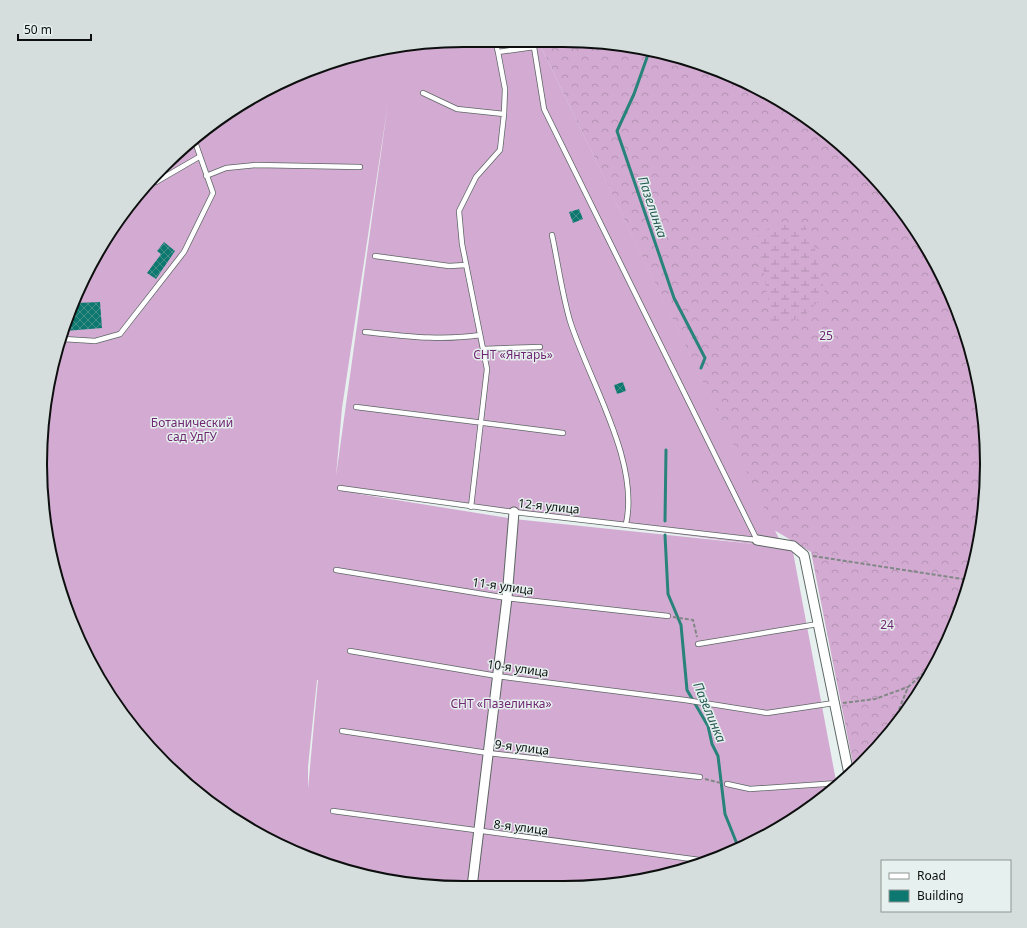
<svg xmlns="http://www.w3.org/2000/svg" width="1027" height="928" font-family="'Noto Sans',sans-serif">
<defs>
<pattern id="forest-crowns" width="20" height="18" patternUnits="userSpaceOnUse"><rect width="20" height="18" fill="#d3abd2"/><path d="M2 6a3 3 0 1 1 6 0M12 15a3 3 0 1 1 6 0" fill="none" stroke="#b492b3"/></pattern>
<pattern id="wetland-marsh" width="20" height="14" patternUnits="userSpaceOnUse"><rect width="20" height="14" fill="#d3abd2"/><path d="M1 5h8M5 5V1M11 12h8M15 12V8" fill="none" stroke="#b492b3"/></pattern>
<pattern id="building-cross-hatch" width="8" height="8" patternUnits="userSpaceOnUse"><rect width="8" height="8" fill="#0c786f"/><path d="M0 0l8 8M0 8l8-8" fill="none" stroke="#488e88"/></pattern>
</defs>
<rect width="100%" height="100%" fill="#e6f0ee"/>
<path fill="url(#forest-crowns)" d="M539,43L645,48L725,72L775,97L843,145L900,206L943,277L973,354L986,436L983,520L964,601L930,676L882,744L854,769L811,552L774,530Z"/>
<path fill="url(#wetland-marsh)" d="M779,222L804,224L814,245L825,294L803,317L772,327L758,235Z
M945,282L954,304L951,307L938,284Z"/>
<path fill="#d3abd2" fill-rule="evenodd" d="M464,40L539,43L783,547L793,552L837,786L821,801L750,844L673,874L591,887H436L354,874L277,844L206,801L145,743L84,652L54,574L40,464L48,381L84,277L128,206L206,128L277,84L381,48ZM388,103L336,476L342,408ZM353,493L754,544L514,519ZM317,680H318L308,789V767Z"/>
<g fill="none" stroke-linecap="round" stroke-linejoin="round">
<path stroke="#28837a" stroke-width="3" d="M650,49L634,94L617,131L674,298L705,358L701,368
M665,521L666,450
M665,535L668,594L681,625L687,690L708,726L712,744L718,756L725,814L739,849"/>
</g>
<path fill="url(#building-cross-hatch)" d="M579,209L583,219L573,223L569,212Z
M164,242L175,251L156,279L147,273L161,254L157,251Z
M100,302L102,328L65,331L75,303Z
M623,382L626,391L617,394L614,385Z"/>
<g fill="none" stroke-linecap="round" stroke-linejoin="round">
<defs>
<path id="service" d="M495,41L498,52L534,47L544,109L757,540
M423,93L457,109L504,114
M206,176L226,168L256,165L360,167
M156,182L199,157
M552,235C558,263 562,294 570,321C589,381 640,461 626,524
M375,256L449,266L466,265
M365,332C405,336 440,341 480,335
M63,339L95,341L120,334L184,252L213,193L194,139
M483,349L540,347
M356,407L563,433
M340,488L514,512L757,540
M471,507L487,369L462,244L459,211L476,177L500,150L504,114L505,89L498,52
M336,570L507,598L668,616
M698,644L818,624
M350,651L497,676L685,700L767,713L834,703
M342,731L488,753L700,777
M727,784L750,789L839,783
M333,811L707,861"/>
<path id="minor" d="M757,540L793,546L804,555L849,774
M472,887L507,598L514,512"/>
</defs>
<use href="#service" stroke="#5d6664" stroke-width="6"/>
<use href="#minor" stroke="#5d6664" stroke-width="11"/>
<path stroke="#818786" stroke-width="2" stroke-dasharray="4 2" stroke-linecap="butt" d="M813,556L969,580
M673,617L693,620L697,637
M843,703L875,699L908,687
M890,732L908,687L937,661
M705,779L721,783"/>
<use href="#service" stroke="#fff" stroke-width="4.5"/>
<use href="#minor" stroke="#fff" stroke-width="9"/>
</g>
<g text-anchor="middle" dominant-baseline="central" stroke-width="3" stroke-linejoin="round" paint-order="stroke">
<g font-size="12" fill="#702772" stroke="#e6f0ee">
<text x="826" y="335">25</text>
<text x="513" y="354">СНТ «Янтарь»</text>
<text x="192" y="422">Ботанический<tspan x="192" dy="14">сад УдГУ</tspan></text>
<text x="887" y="624">24</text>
<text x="501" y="703">СНТ «Пазелинка»</text>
</g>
<g font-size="12" fill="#0c0f0e" stroke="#e6f0ee">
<text transform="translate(549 506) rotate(6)">12-я улица</text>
<text transform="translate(503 586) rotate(8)">11-я улица</text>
<text transform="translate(518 668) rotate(8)">10-я улица</text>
<text transform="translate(522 747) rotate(7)">9-я улица</text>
<text transform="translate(521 827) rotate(7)">8-я улица</text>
</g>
<g font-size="13" font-style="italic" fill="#285b55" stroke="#e6f0ee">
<text transform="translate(653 207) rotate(71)">Пазелинка</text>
<text transform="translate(710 712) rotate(67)">Пазелинка</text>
</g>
</g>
<path d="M0 0H1027V928H0ZM464 47H563A417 417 0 0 1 980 464V464A417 417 0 0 1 563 881H464A417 417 0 0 1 47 464V464A417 417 0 0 1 464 47Z" fill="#d5dedc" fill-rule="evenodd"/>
<path fill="none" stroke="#0c0f0e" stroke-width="2" d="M464 47H563A417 417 0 0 1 980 464V464A417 417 0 0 1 563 881H464A417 417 0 0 1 47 464V464A417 417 0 0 1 464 47Z"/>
<rect x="881" y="860" width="130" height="52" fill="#e6f0ee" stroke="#8f9694"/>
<rect x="889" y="873" width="20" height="6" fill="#ffffff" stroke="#8f9694"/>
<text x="917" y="880" font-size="12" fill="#0c0f0e">Road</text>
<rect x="889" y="890" width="20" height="12" fill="#0c786f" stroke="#8f9694"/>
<text x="917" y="900" font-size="12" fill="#0c0f0e">Building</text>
<path d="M18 34v6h73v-6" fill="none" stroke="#0c0f0e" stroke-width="2"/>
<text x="24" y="34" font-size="12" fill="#0c0f0e" stroke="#e6f0ee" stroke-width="3" paint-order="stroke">50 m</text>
</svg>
